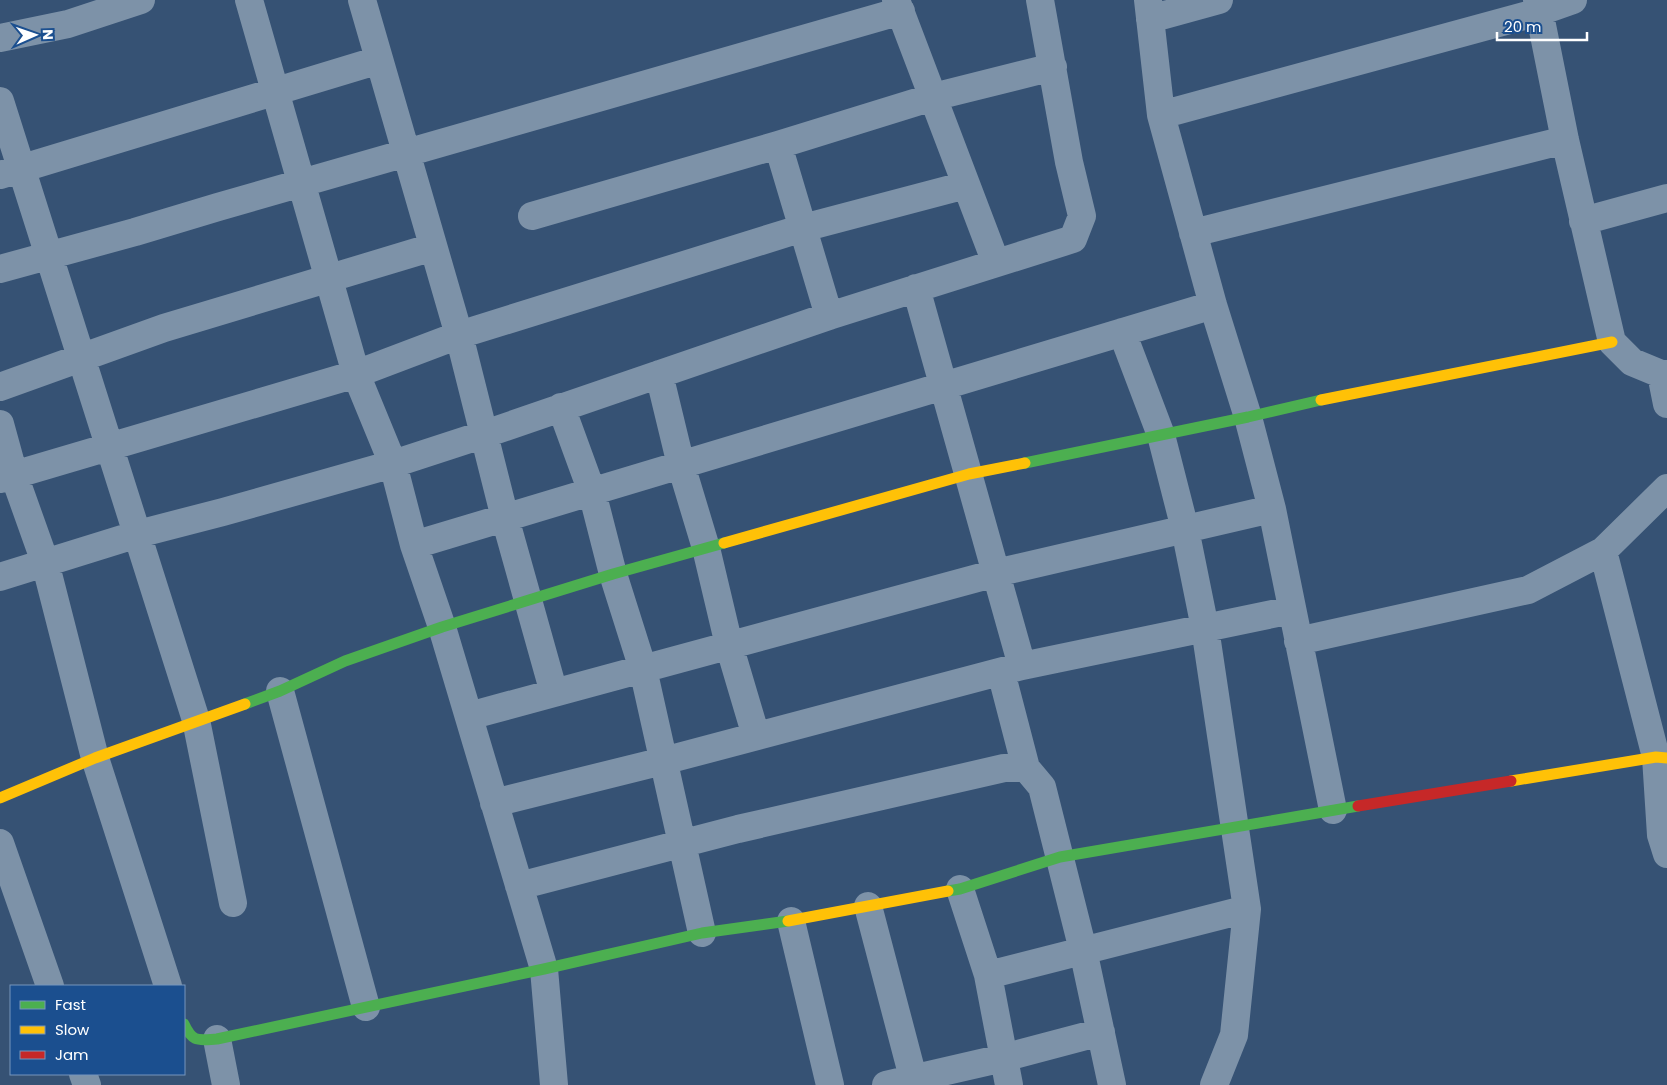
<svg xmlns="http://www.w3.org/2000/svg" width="1667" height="1085" font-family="Poppins,sans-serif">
<rect width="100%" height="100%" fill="#365274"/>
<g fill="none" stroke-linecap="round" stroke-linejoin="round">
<path stroke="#7d92a8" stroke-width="28" d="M249,0L356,374L393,464L414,545L442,627L544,969L554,1085
M362,0L459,335L505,518L554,693
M896,0L996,263
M1148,0L1161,115L1213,305L1248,417L1272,509L1333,810
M1537,0L1565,140L1612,342L1632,362L1661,374H1667
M1150,19L1219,0
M0,38L68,24L141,0
M0,101L196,720L233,903
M1161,115L1539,12L1573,0
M778,145L829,316
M0,175L379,60
M532,216L778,145L933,97L1053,67
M1583,221L1667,198
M1193,233L1565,140
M0,269L135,232L218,207L901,11
M916,288L1022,666
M1122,332L1161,435L1185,529L1205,628L1247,909L1234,1035L1214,1085
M659,374L681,465L706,548L729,645L756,736
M1661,374L1667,404
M0,387L164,328L433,247
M561,407L592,492L613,574L643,669L702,933
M0,424L14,475L45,562L95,758L168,986
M0,479L356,374L459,335L803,228L966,185
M414,545L1213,305
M1603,551L1656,757L1661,835L1667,854
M0,577L138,534L223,512L393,464L485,434L829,316L1073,239L1082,216L1069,162L1040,0
M1298,641L1528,590L1603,551L1667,488
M1001,672L1026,768
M280,691L366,1007
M469,716L996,573L1272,509
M494,803L663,761L1022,666L1292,610
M0,843L50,986
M519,886L738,829L1004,768H1026L1042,787L1083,950L1112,1085
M960,889L988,975L1009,1085
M868,906L915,1085
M791,921L830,1085
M988,975L1247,909
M217,1039L226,1085
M83,1074L87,1085
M886,1085L1003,1058L1101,1032"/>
<path stroke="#4caf50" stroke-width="11" d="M1025,463L1248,417L1321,400
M245,704L280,691L345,661L442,627L613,574L724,543
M948,891L960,889L1060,857L1358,806
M184,1024C193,1043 198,1040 217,1039L544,969L702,933L788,921"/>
<path stroke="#ffc107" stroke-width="11" d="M1321,400L1612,342
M724,543L969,474L1025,463
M1511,781L1656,757L1667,758
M0,798L95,758L245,704
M788,921L948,891"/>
<path stroke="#c62828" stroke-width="11" d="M1358,806L1511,781"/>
</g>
<rect x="10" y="985" width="175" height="90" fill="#1b4f8f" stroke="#7695bc"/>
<rect x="20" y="1001" width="25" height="8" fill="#4caf50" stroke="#7695bc"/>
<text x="55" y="1010" font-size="15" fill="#ffffff">Fast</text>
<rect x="20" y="1026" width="25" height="8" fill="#ffc107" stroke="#7695bc"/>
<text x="55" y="1035" font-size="15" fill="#ffffff">Slow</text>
<rect x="20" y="1051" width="25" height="8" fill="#c62828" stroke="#7695bc"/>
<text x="55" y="1060" font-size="15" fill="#ffffff">Jam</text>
<g transform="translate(35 35) rotate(88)" stroke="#1b4f8f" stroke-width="4" paint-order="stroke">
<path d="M0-4L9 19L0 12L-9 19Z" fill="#ffffff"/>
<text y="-8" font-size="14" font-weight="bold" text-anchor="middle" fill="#ffffff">N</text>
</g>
<path d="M1497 32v8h90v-8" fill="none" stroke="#ffffff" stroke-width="2.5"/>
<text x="1504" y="32" font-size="15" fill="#ffffff" stroke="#1b4f8f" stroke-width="4" paint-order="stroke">20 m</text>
</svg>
